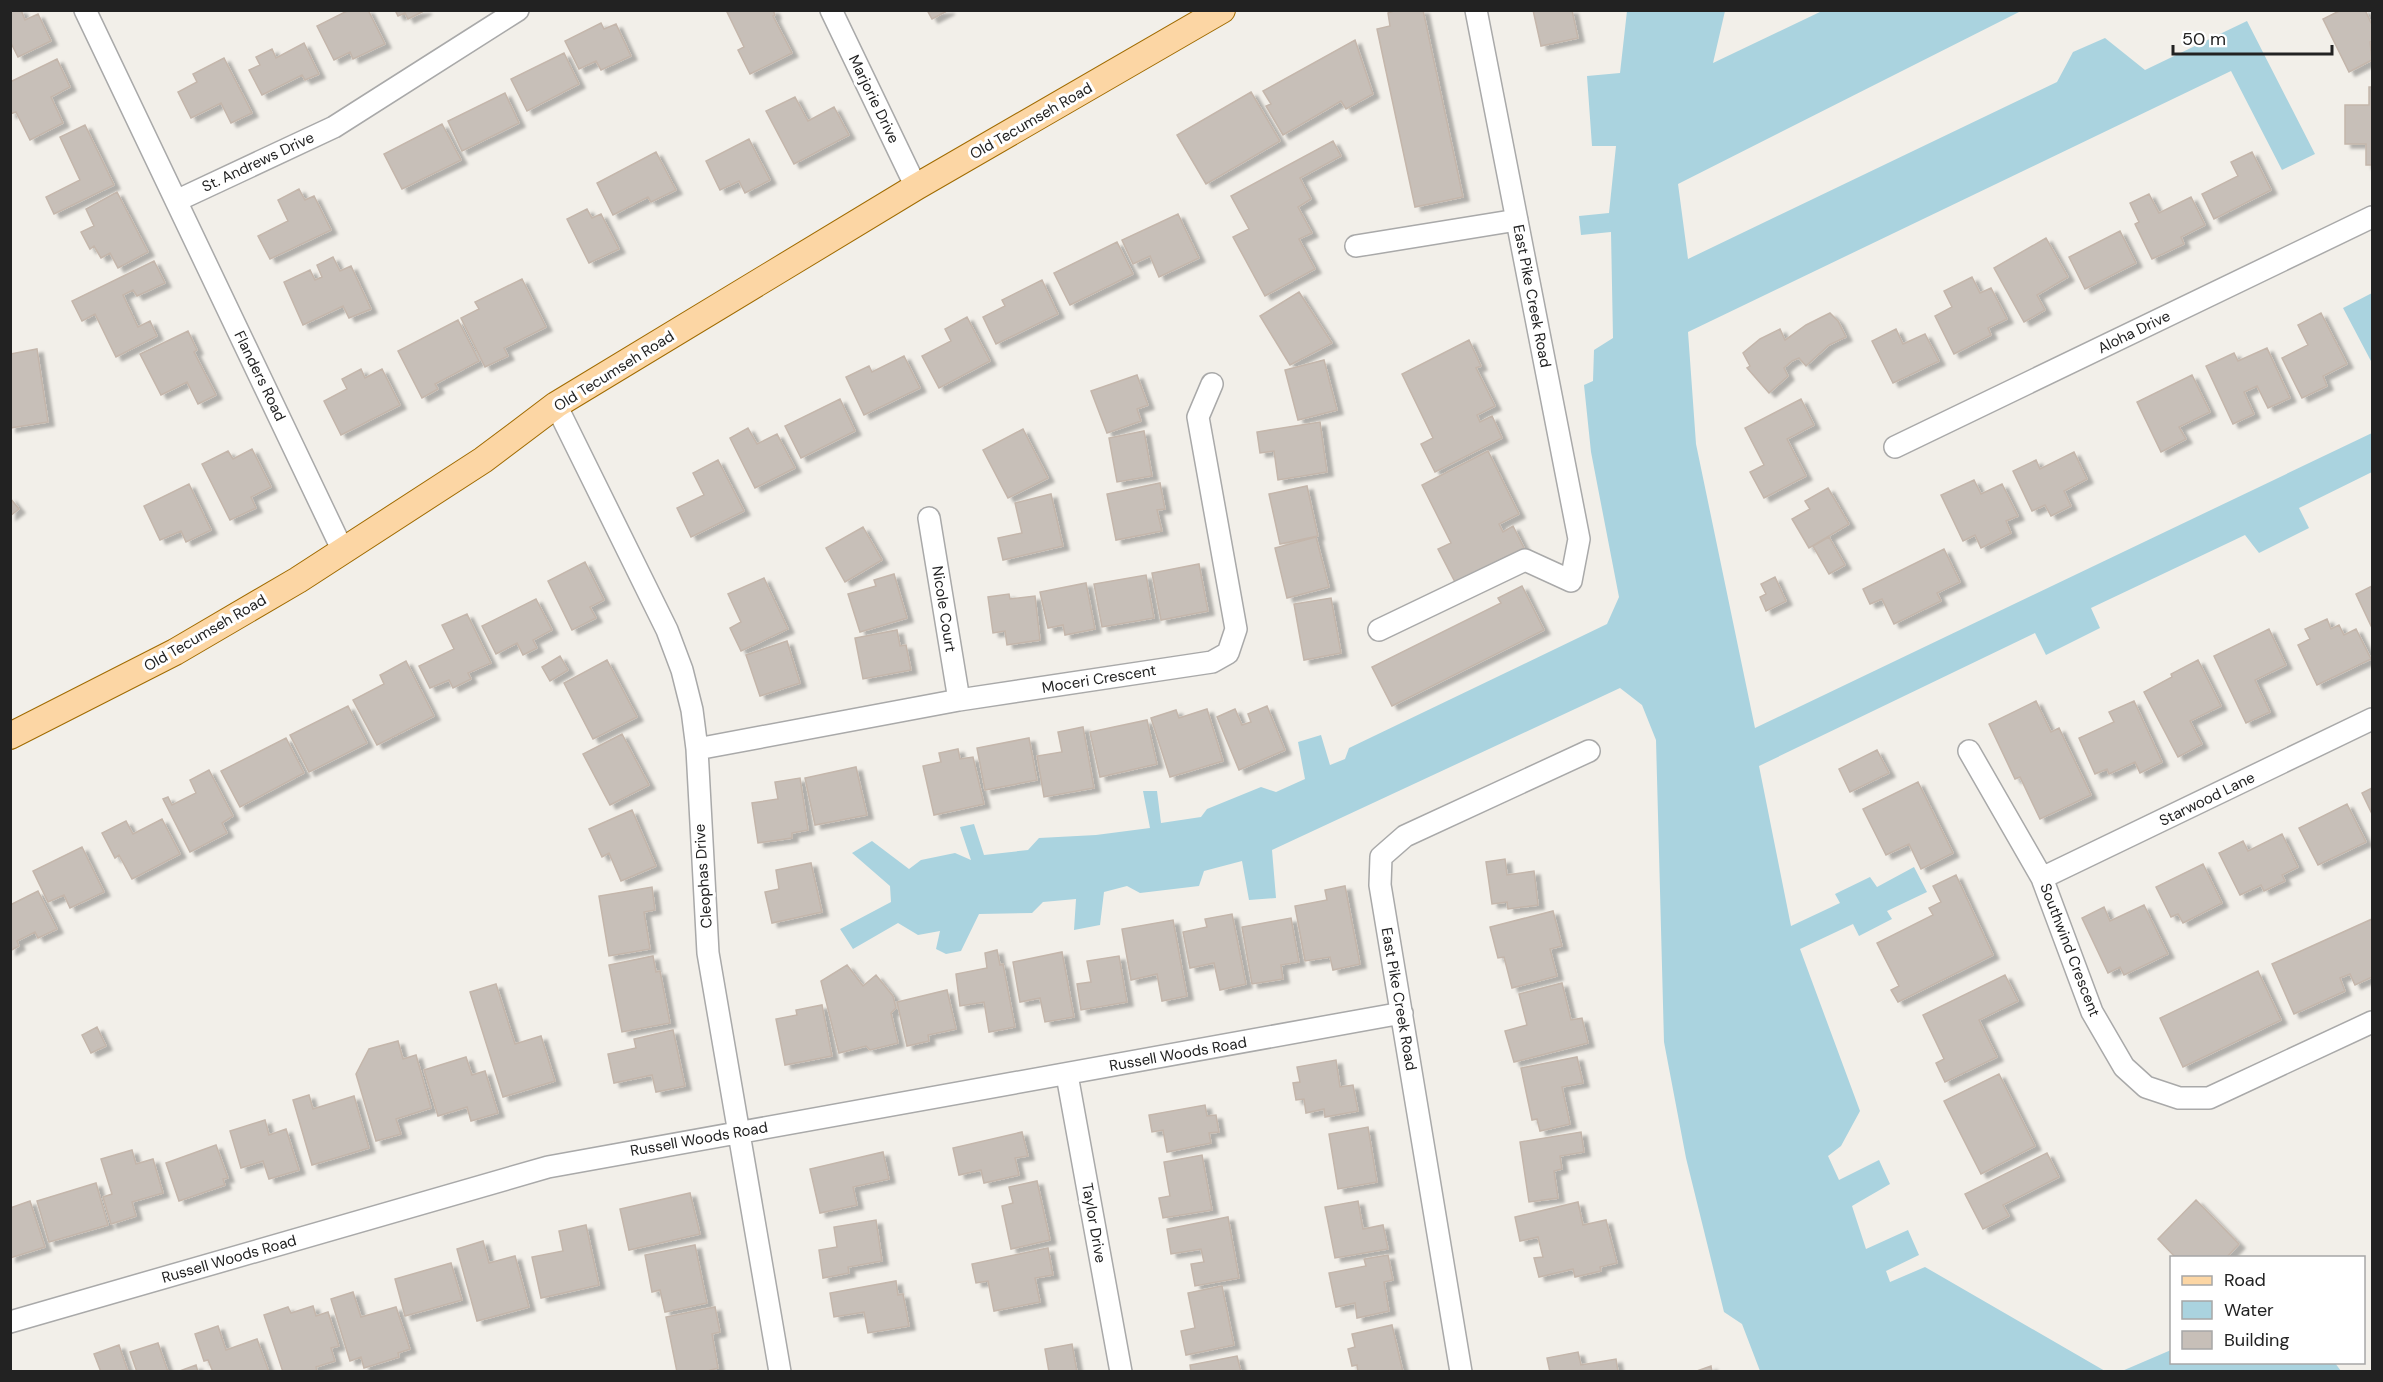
<svg xmlns="http://www.w3.org/2000/svg" width="2383" height="1382" font-family="'DM Sans',sans-serif">
<defs>
<filter id="shadow"><feDropShadow dx="6" dy="4" stdDeviation="1.5" flood-color="#0004"/></filter>
</defs>
<rect width="100%" height="100%" fill="#f2efe9"/>
<path fill="#aad3df" d="M1627,11H1725L1713,63L1822,11H2021L1678,184L1688,259L2057,82L2073,52L2105,38L2145,70L2247,21L2315,154L2282,170L2231,71L1688,332L1696,444L1755,728L2372,433V472L2299,508L2309,528L2259,553L2245,535L2091,608L2100,628L2046,655L2035,633L1759,766L1791,926L1840,903L1835,894L1870,877L1877,887L1914,867L1927,892L1887,911L1892,919L1859,936L1853,924L1800,949L1860,1111L1841,1146L1828,1156L1839,1180L1879,1160L1890,1184L1852,1206L1866,1249L1908,1230L1919,1255L1886,1271L1890,1282L1925,1267L2105,1371H1760L1742,1324L1724,1312L1686,1158L1664,1042L1656,740L1642,705L1620,688L1272,850L1276,898L1249,900L1242,861L1204,871L1199,886L1140,893L1127,886L1104,892L1100,925L1074,930L1076,899L1043,902L1032,913L979,914L961,951L946,954L936,949L940,931L918,935L898,923L853,949L840,929L891,902L890,886L852,853L872,841L909,869L921,860L955,853L971,860L960,827L974,824L984,855L1028,850L1039,838L1096,835L1150,828L1143,791H1157L1161,823L1201,817L1207,809L1261,787L1276,792L1305,779L1298,742L1321,735L1330,765L1345,759L1349,748L1607,624L1619,597L1591,452L1584,385L1593,381L1594,350L1613,338L1611,232L1581,235L1579,216L1609,213L1616,146H1592L1587,76L1620,73Z
M2372,293V363L2343,308Z
M2171,1350L2172,1362L2335,1363L2341,1371H2122Z"/>
<path fill="#c7bfb8" stroke="#c4b6ab" stroke-width="1.5" filter="url(#shadow)" d="M10,10H21L25,20L38,14L51,41L18,57L10,41Z
M349,10H368L385,44L353,59L350,52L334,60L317,26Z
M395,10H426L408,19L405,13L398,16Z
M730,10H773L775,15L773,16L792,53L750,74L738,50L744,47L727,12Z
M927,10H949L932,19Z
M1397,10H1423L1463,197L1415,207L1377,29L1390,26L1388,13Z
M1533,10H1572L1578,38L1541,46Z
M2341,10H2365L2372,25V41L2370,42L2372,60L2349,72L2323,19Z
M601,23L604,29L616,24L631,56L601,70L596,61L579,69L565,41Z
M1355,40L1373,94L1346,109L1341,101L1283,135L1266,106L1271,104L1263,91Z
M304,43L319,74L305,80L302,75L262,95L249,70L260,65L256,57L272,49L276,58Z
M564,53L579,84L527,111L511,79Z
M224,58L252,113L231,123L221,103L191,118L178,92L197,82L193,74Z
M57,59L70,87L51,97L63,123L30,140L16,112L10,114V82Z
M2369,87H2372V165H2366V144H2345V105H2369Z
M1251,92L1280,141L1206,184L1177,135Z
M505,93L519,123L462,151L448,121Z
M795,97L808,121L834,107L849,135L794,164L766,111Z
M442,124L461,160L402,189L384,154Z
M85,125L114,185L54,214L46,197L80,180L60,137Z
M749,139L770,180L745,193L739,181L720,190L706,161Z
M1333,141L1341,156L1300,178L1311,199L1298,207L1312,233L1299,239L1315,269L1265,296L1233,237L1249,229L1231,196Z
M656,152L676,190L651,202L648,197L613,215L597,183Z
M2252,152L2271,190L2214,219L2202,194L2238,176L2231,162Z
M299,189L305,200L314,196L331,230L270,259L258,236L288,221L278,200Z
M117,192L148,252L118,268L110,253L101,258L94,246L90,249L81,232L94,226L86,209Z
M2149,194L2159,213L2191,197L2205,225L2181,237L2184,244L2152,259L2135,224L2139,222L2130,203Z
M587,209L592,218L601,214L619,249L589,263L567,219Z
M1178,214L1199,258L1159,277L1150,256L1133,264L1122,240Z
M2120,231L2136,263L2085,289L2069,257Z
M2046,238L2068,277L2037,295L2045,310L2024,322L1994,268Z
M1117,242L1133,274L1070,305L1054,273Z
M333,257L340,271L351,266L371,309L349,318L343,306L303,325L284,282L310,270L315,280L322,277L317,265Z
M154,261L165,283L137,296L133,290L123,295L138,327L150,321L157,336L116,357L95,314L82,321L72,301Z
M1972,277L1980,293L1991,288L2007,319L1988,328L1991,335L1954,354L1935,316L1952,307L1944,291Z
M522,279L546,327L504,348L508,356L485,367L461,318L479,309L475,302Z
M1042,280L1058,314L996,344L983,317L1005,306L1002,300Z
M1299,292L1332,343L1290,365L1260,316Z
M1830,313L1838,321L1846,337L1829,345L1806,366L1799,358L1792,361L1784,368L1788,376L1769,393L1747,368L1750,366L1743,353L1760,339L1780,329L1785,340L1806,325Z
M2321,313L2347,364L2323,376L2327,386L2302,398L2282,358L2308,345L2298,325Z
M967,317L990,361L939,388L922,356L951,341L945,329Z
M458,320L479,361L435,384L438,389L422,398L398,351Z
M1896,329L1903,344L1925,334L1939,361L1893,383L1872,341Z
M188,331L197,350L194,352L216,395L198,404L187,382L161,395L140,354Z
M1469,340L1481,366L1476,368L1495,406L1477,415L1480,422L1492,416L1502,438L1435,472L1421,444L1433,438L1402,374Z
M2267,348L2290,398L2268,408L2257,386L2244,392L2254,414L2233,424L2206,366L2234,353L2238,361Z
M37,349L48,422L10,428V354Z
M904,356L920,388L864,415L846,377L869,366L872,372Z
M1324,360L1337,410L1298,420L1285,370Z
M361,369L365,378L382,369L400,405L341,435L324,401L347,389L342,379Z
M1137,375L1148,405L1137,409L1141,421L1107,433L1091,391Z
M2192,375L2210,412L2179,427L2186,439L2161,452L2137,402Z
M840,399L855,431L801,458L785,426Z
M1801,399L1814,425L1787,439L1806,476L1764,498L1750,472L1764,465L1745,428Z
M1320,422L1327,472L1278,480L1274,451L1260,453L1257,432Z
M748,428L757,444L777,434L795,468L755,488L730,438Z
M1023,429L1048,478L1008,498L983,450Z
M1144,431L1152,476L1117,482L1109,438Z
M252,449L271,487L251,497L256,508L230,520L202,464L228,451L233,459Z
M1488,451L1519,514L1499,524L1503,532L1513,526L1524,548L1455,582L1438,549L1451,543L1422,485Z
M2074,452L2087,479L2064,491L2071,506L2051,516L2045,505L2032,511L2013,471L2036,460L2040,469Z
M718,460L744,511L691,537L677,508L704,495L693,473Z
M1974,480L1981,494L2002,484L2018,516L2006,521L2011,533L1981,548L1975,535L1963,541L1941,495Z
M1160,483L1165,509L1157,510L1162,531L1116,540L1107,494Z
M189,484L211,530L186,542L181,531L160,540L144,506Z
M1307,486L1318,536L1280,544L1269,494Z
M1828,488L1849,524L1809,548L1792,519L1810,509L1805,501Z
M1051,494L1063,546L1003,560L998,538L1022,533L1015,503Z
M10,498L19,509L10,516Z
M863,527L882,560L845,582L826,548Z
M1316,537L1329,587L1287,598L1275,548Z
M1829,537L1845,565L1829,574L1813,546Z
M1944,549L1960,582L1937,593L1941,601L1894,624L1882,599L1870,604L1863,589Z
M585,562L604,600L590,607L596,618L572,630L548,581Z
M1199,564L1208,611L1161,620L1152,573Z
M894,574L907,618L860,632L848,594L876,586L874,580Z
M1146,575L1154,618L1102,627L1094,584Z
M1775,577L1786,601L1766,611L1760,597L1766,594L1761,584Z
M764,578L788,629L741,651L730,628L741,622L728,594Z
M1086,583L1095,629L1065,635L1063,625L1048,628L1040,592Z
M1522,586L1544,630L1392,706L1372,667L1501,603L1498,598Z
M2372,586V628L2356,594Z
M1009,594L1010,599L1035,596L1040,640L1007,645L1005,631L993,633L988,597Z
M1331,598L1341,653L1304,660L1294,604Z
M536,599L552,630L533,640L537,648L523,655L517,643L496,654L482,626Z
M467,614L491,663L468,673L471,679L453,688L449,680L430,688L419,666L454,649L442,625Z
M2327,619L2331,629L2339,625L2344,635L2356,629L2371,659L2317,685L2298,645L2310,639L2305,629Z
M2269,629L2286,665L2255,680L2270,712L2246,723L2214,656Z
M897,630L900,646L906,645L911,670L863,679L855,638Z
M787,641L800,683L760,696L746,655Z
M560,656L568,670L550,681L542,667Z
M607,660L637,717L593,739L564,683Z
M2198,660L2221,706L2190,721L2202,744L2178,757L2144,692L2172,677L2171,674Z
M406,661L434,716L377,745L353,700L384,684L380,675Z
M2036,701L2051,732L2059,728L2091,795L2040,819L2020,777L2015,779L1989,724Z
M2134,701L2162,762L2140,773L2135,762L2109,774L2107,769L2095,774L2079,738L2114,722L2109,712Z
M348,706L367,743L309,772L290,735Z
M1267,706L1285,750L1239,770L1217,717L1235,709L1242,725L1251,722L1248,714Z
M1207,709L1223,761L1170,777L1151,718L1176,710L1179,718Z
M1147,720L1157,764L1100,777L1090,732Z
M1083,727L1094,788L1044,797L1037,756L1062,752L1058,732Z
M622,734L649,785L610,805L583,754Z
M286,738L304,773L240,807L221,771Z
M1029,738L1037,780L985,790L977,748Z
M958,749L960,759L973,757L984,804L934,815L923,766L941,762L939,753Z
M1877,750L1889,773L1850,792L1839,769Z
M856,767L867,815L815,825L805,778Z
M209,770L233,816L222,823L227,833L190,852L163,799L168,797L172,805L196,793L190,780Z
M800,778L808,830L792,833V838L758,843L752,803L778,799L775,782Z
M1918,782L1953,853L1921,869L1909,844L1886,855L1863,809Z
M2372,788V814L2362,793Z
M2347,804L2366,842L2318,865L2299,828Z
M632,810L656,866L621,881L609,853L602,857L589,829Z
M162,819L180,854L132,879L119,855L115,858L102,833L126,821L133,834Z
M2282,834L2298,867L2282,875L2285,881L2264,891L2261,885L2240,895L2219,853L2243,841L2248,851Z
M82,847L104,892L70,908L64,895L48,902L33,871Z
M1505,859L1507,875L1534,871L1538,905L1508,909L1507,902L1492,904L1486,862Z
M811,863L822,912L772,923L765,892L779,889L776,870Z
M2203,864L2222,903L2183,923L2178,914L2171,917L2156,887Z
M1956,875L1993,955L1898,1002L1891,990L1899,986L1877,943L1933,915L1929,908L1941,902L1933,886Z
M1345,886L1360,964L1333,970L1330,957L1305,961L1295,906L1327,900L1325,890Z
M652,887L655,910L644,912L650,949L609,956L599,896Z
M38,891L57,929L38,938L35,932L17,941L19,946L10,951V905Z
M2144,905L2168,954L2124,975L2120,967L2108,973L2082,918L2104,907L2110,921Z
M1553,911L1562,946L1550,949L1557,976L1512,988L1504,957L1498,958L1490,927Z
M1232,914L1246,984L1220,990L1214,963L1190,968L1183,932L1207,927L1205,919Z
M1291,918L1299,962L1281,965L1283,979L1252,984L1242,927Z
M2372,919V977L2355,985L2350,974L2340,978L2345,991L2294,1014L2272,964Z
M1173,920L1187,996L1162,1001L1157,974L1131,980L1122,929Z
M997,950L1000,965L1003,964L1015,1027L989,1032L984,1002L960,1006L956,974L987,968L985,953Z
M1062,952L1074,1017L1045,1022L1040,998L1020,1002L1013,962Z
M653,956L656,972L660,971L670,1023L622,1032L609,965Z
M1119,956L1127,1002L1081,1010L1077,984L1091,982L1087,961Z
M847,965L863,986L876,975L893,996L896,1008L891,1013L898,1043L870,1050L866,1046L839,1053L821,981Z
M2258,971L2281,1020L2183,1067L2160,1018Z
M2005,975L2018,1001L1979,1020L1997,1057L1945,1082L1936,1063L1944,1059L1923,1015Z
M1562,983L1571,1020L1582,1018L1588,1043L1514,1062L1505,1031L1527,1025L1519,994Z
M496,984L515,1044L541,1036L555,1081L503,1097L470,992Z
M947,990L956,1029L928,1035L929,1041L907,1046L897,1002Z
M822,1005L832,1056L785,1065L776,1019L797,1015L796,1010Z
M97,1027L106,1046L91,1053L82,1035Z
M673,1030L685,1086L656,1092L652,1075L614,1083L608,1054L636,1048L634,1039Z
M398,1041L403,1059L416,1055L431,1108L396,1119L401,1134L376,1141L356,1074L369,1049Z
M466,1057L472,1075L485,1071L498,1113L471,1121L467,1107L438,1116L424,1070Z
M1577,1057L1583,1083L1562,1087L1570,1124L1540,1131L1537,1119L1532,1120L1521,1068Z
M1336,1060L1340,1087L1353,1085L1358,1111L1325,1117L1324,1109L1306,1113L1304,1099L1296,1100L1293,1083L1300,1082L1297,1067Z
M1999,1074L2035,1146L1981,1174L1944,1101Z
M309,1095L313,1109L354,1096L369,1148L312,1165L293,1100Z
M1205,1105L1207,1116L1216,1115L1219,1132L1209,1133L1211,1143L1167,1152L1163,1130L1152,1132L1149,1115Z
M265,1120L269,1135L286,1129L299,1170L269,1179L263,1161L241,1168L230,1131Z
M1368,1127L1377,1182L1338,1189L1329,1134Z
M1022,1132L1028,1156L1015,1158L1019,1175L984,1183L981,1170L959,1175L953,1148Z
M1581,1132L1584,1152L1560,1156L1562,1169L1554,1171L1558,1198L1529,1202L1520,1142Z
M216,1145L228,1178L223,1179L225,1185L179,1201L166,1163Z
M132,1150L136,1164L153,1159L163,1193L132,1202L136,1216L111,1224L103,1197L112,1194L101,1159Z
M883,1152L889,1179L853,1187L857,1205L820,1213L810,1169Z
M2047,1153L2059,1177L2003,1205L2009,1216L1983,1229L1965,1194Z
M1202,1155L1212,1210L1163,1218L1159,1198L1170,1196L1164,1162Z
M1037,1181L1050,1240L1011,1249L1002,1206L1013,1203L1009,1187Z
M96,1183L108,1225L49,1242L37,1201Z
M690,1193L700,1234L629,1250L620,1209Z
M2196,1200L2239,1244L2226,1258H2176L2158,1239Z
M30,1201L45,1247L10,1258V1208Z
M1358,1201L1363,1229L1383,1225L1388,1249L1335,1258L1325,1207Z
M1578,1202L1583,1225L1606,1220L1617,1263L1600,1267L1601,1271L1575,1277L1573,1269L1539,1277L1534,1258L1543,1257L1538,1237L1520,1241L1515,1217Z
M1228,1217L1239,1278L1195,1286L1191,1264L1204,1262L1201,1249L1171,1254L1167,1229Z
M876,1220L882,1261L848,1267L849,1273L823,1278L819,1250L837,1247L834,1227Z
M586,1225L599,1285L541,1298L532,1257L563,1251L559,1231Z
M483,1241L489,1263L515,1256L529,1307L477,1321L457,1249Z
M695,1245L707,1303L665,1312L660,1290L652,1292L645,1255Z
M1048,1248L1053,1275L1035,1278L1040,1302L994,1311L988,1281L976,1283L972,1264Z
M1388,1255L1393,1280L1384,1282L1389,1311L1357,1318L1355,1303L1336,1307L1329,1273L1366,1266L1364,1259Z
M451,1263L462,1300L405,1316L395,1279Z
M896,1281L898,1295L903,1294L909,1326L868,1333L864,1312L834,1317L830,1293Z
M1222,1286L1234,1345L1186,1355L1181,1331L1195,1328L1188,1293Z
M353,1292L361,1317L396,1307L410,1349L398,1353L399,1357L364,1368L361,1357L350,1361L331,1299Z
M313,1306L316,1316L328,1312L339,1346L331,1348L335,1361L316,1367L317,1372H283L264,1315L288,1307L291,1313Z
M715,1307L720,1332L712,1334L718,1368L704,1372H677L666,1317Z
M1392,1325L1403,1372H1358L1357,1365L1352,1366L1348,1349L1355,1347L1352,1334Z
M218,1326L226,1350L257,1339L269,1372H213L208,1360L204,1361L195,1334Z
M158,1343L168,1372H137L130,1352Z
M1072,1344L1077,1372H1049L1045,1349Z
M119,1345L128,1372H101L94,1354Z
M1578,1352L1581,1365L1616,1359L1618,1372H1550L1547,1358Z
M1237,1356L1241,1372H1191L1190,1365Z
M196,1365L198,1372H177Z
M1711,1366L1712,1372H1694Z"/>
<g fill="none" stroke-linecap="round" stroke-linejoin="round">
<defs>
<path id="minor" d="M85,10L343,551
M831,10L916,187
M176,201L334,127L518,10
M1356,246L1517,220
M556,405L667,630L682,670L692,710L697,749L708,953L780,1372
M1895,447L2372,217
M929,518L959,700
M1379,630L1525,560L1571,581L1579,539L1476,10
M697,749L959,700L1212,662L1228,653L1236,629L1198,417L1212,384
M1969,751L2042,878L2092,1012L2124,1067L2146,1087L2179,1098H2209L2372,1022
M2042,878L2372,719
M1067,1075L1121,1372
M10,1322L548,1167L1402,1013
M1461,1372L1380,885L1381,857L1405,836L1589,751"/>
<path id="major" d="M10,736L175,652L298,580L483,460L556,405L916,187L1222,10"/>
</defs>
<use href="#minor" stroke="#a9a9a9" stroke-width="24"/>
<use href="#major" stroke="#a06b00" stroke-width="28"/>
<use href="#minor" stroke="#fff" stroke-width="21"/>
<use href="#major" stroke="#fcd6a4" stroke-width="26"/>
</g>
<g text-anchor="middle" dominant-baseline="central" stroke-width="6" stroke-linejoin="round" paint-order="stroke">
<g font-size="15" fill="#222" stroke="#fff">
<text transform="translate(874 99) rotate(64)">Marjorie Drive</text>
<text transform="translate(1031 121) rotate(-30)">Old Tecumseh Road</text>
<text transform="translate(258 162) rotate(-25)">St. Andrews Drive</text>
<text transform="translate(1532 296) rotate(79)">East Pike Creek Road</text>
<text transform="translate(2134 332) rotate(-26)">Aloha Drive</text>
<text transform="translate(614 371) rotate(-32)">Old Tecumseh Road</text>
<text transform="translate(260 376) rotate(64)">Flanders Road</text>
<text transform="translate(944 609) rotate(81)">Nicole Court</text>
<text transform="translate(205 633) rotate(-30)">Old Tecumseh Road</text>
<text transform="translate(1099 679) rotate(-9)">Moceri Crescent</text>
<text transform="translate(2207 799) rotate(-26)">Starwood Lane</text>
<text transform="translate(703 876) rotate(-94)">Cleophas Drive</text>
<text transform="translate(2070 950) rotate(69)">Southwind Crescent</text>
<text transform="translate(1399 999) rotate(80)">East Pike Creek Road</text>
<text transform="translate(1178 1054) rotate(-10)">Russell Woods Road</text>
<text transform="translate(699 1139) rotate(-10)">Russell Woods Road</text>
<text transform="translate(1094 1223) rotate(80)">Taylor Drive</text>
<text transform="translate(229 1259) rotate(-16)">Russell Woods Road</text>
</g>
</g>
<rect width="2383" height="1382" fill="none" stroke="#222222" stroke-width="24"/>
<rect x="2170" y="1256" width="195" height="108" fill="#ffffff" stroke="#a7a7a7" stroke-width="1.5"/>
<rect x="2182" y="1276" width="30" height="9" fill="#fcd6a4" stroke="#a7a7a7" stroke-width="1.5"/>
<text x="2224" y="1286" font-size="18" fill="#222222">Road</text>
<rect x="2182" y="1301" width="30" height="18" fill="#aad3df" stroke="#a7a7a7" stroke-width="1.5"/>
<text x="2224" y="1316" font-size="18" fill="#222222">Water</text>
<rect x="2182" y="1331" width="30" height="18" fill="#c7bfb8" stroke="#a7a7a7" stroke-width="1.5"/>
<text x="2224" y="1346" font-size="18" fill="#222222">Building</text>
<path d="M2173 45v9h159v-9" fill="none" stroke="#222222" stroke-width="3"/>
<text x="2182" y="45" font-size="18" fill="#222222" stroke="#ffffff" stroke-width="4.5" paint-order="stroke">50 m</text>
</svg>
